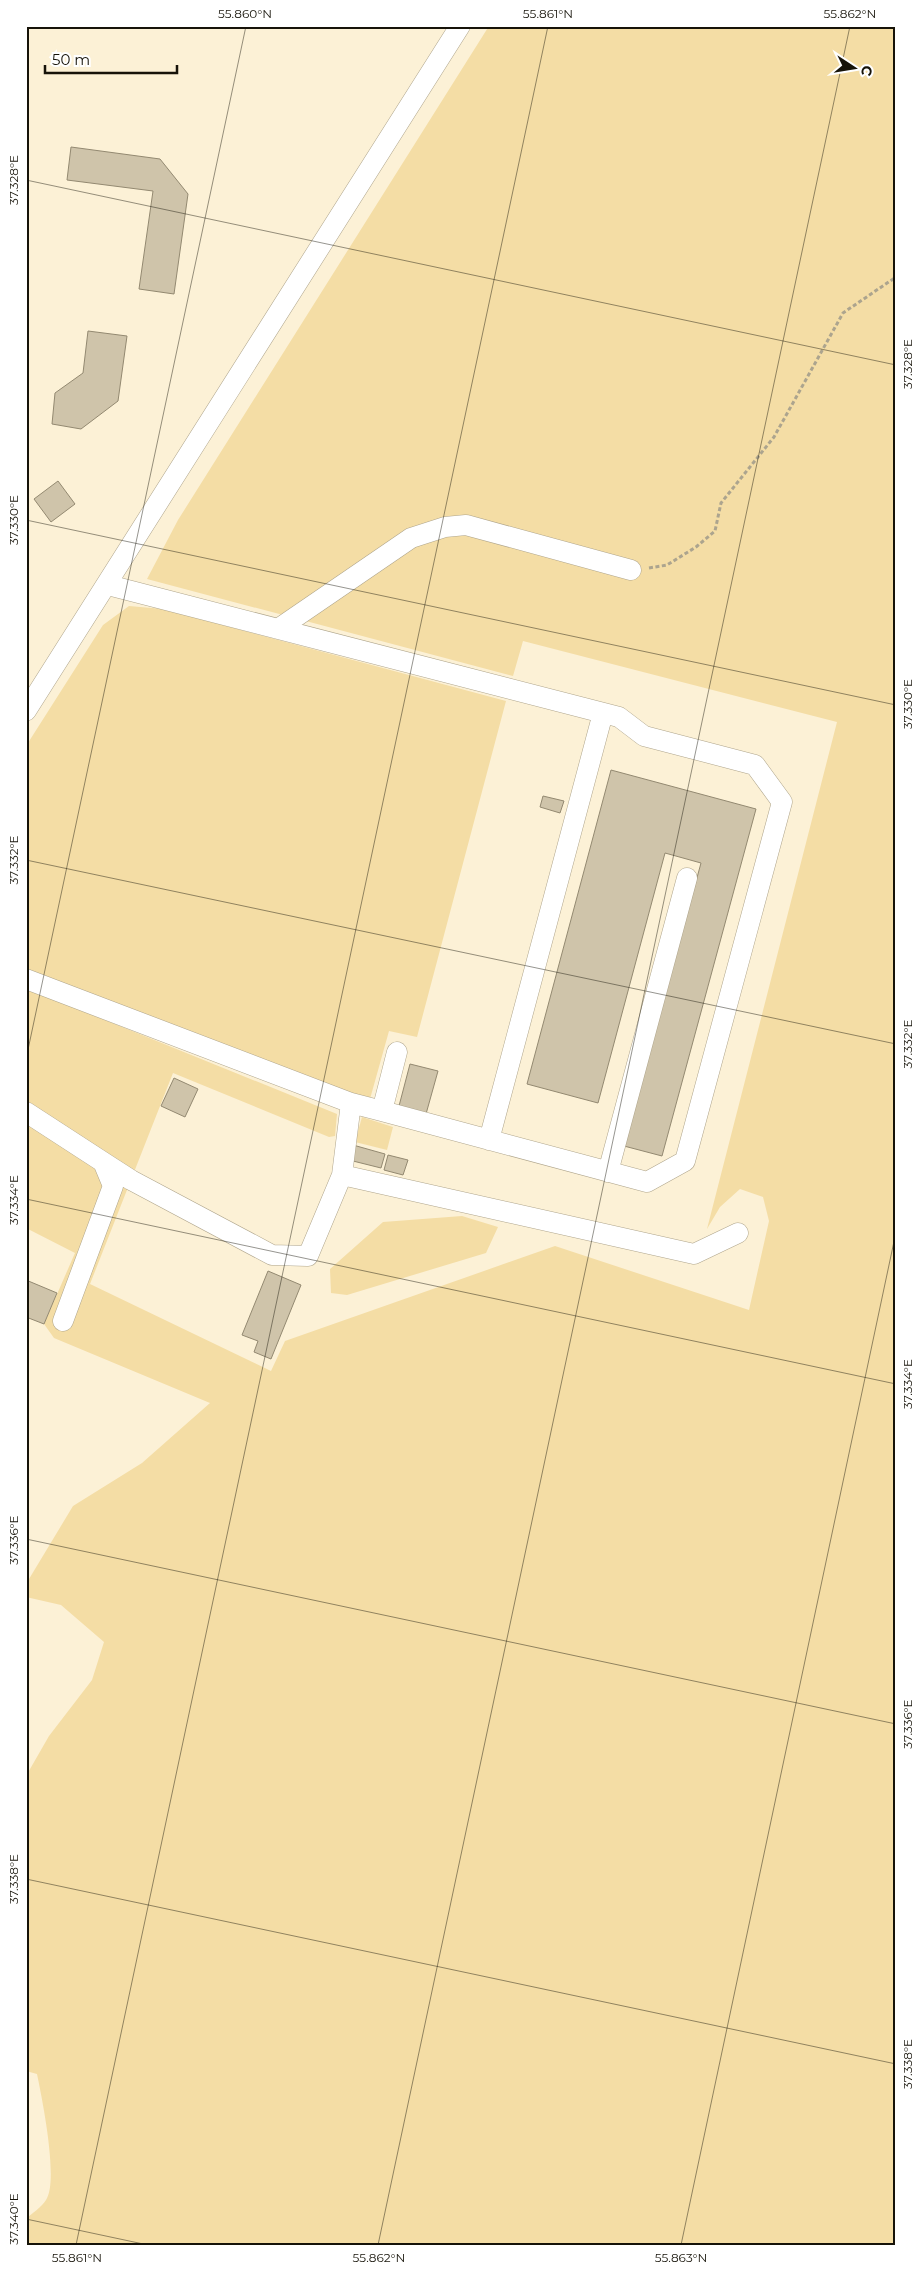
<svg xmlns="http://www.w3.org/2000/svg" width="922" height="2271" font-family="Montserrat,sans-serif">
<rect width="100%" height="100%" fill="#fcf1d6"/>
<path fill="#f4dda5" d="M489,26H896V2245H26V2219C32,2213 42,2207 46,2200C59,2181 42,2098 37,2074L26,2071V1776L49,1736L92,1680L104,1642L61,1605L26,1597V1584L73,1506L142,1463L210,1403L54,1338L44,1324L75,1253L26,1228V988L337,1114L335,1136L329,1137L173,1073L90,1284L271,1371L285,1341L555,1246L749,1310L769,1221L763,1197L740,1189L720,1207L707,1229L837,722L523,641L513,676L147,579L178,520Z
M129,606L163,609L506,701L417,1037L389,1031L370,1099L319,1086L26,969V746L103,625Z
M362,1117L393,1127L387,1150L355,1142Z
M462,1216L498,1227L486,1253L347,1295L331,1293L330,1269L383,1222Z"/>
<path fill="#cfc4aa" stroke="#938971" d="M71,147L160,159L188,194L174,294L139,289L153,191L67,180Z
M88,331L127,336L118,401L81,429L52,424L55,393L83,373Z
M58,481L75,504L51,522L34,499Z
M611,770L756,809L662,1156L624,1146L701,863L665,853L598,1103L527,1084Z
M543,796L564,801L560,813L540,807Z
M410,1064L438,1071L426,1114L399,1106Z
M174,1078L198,1089L185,1117L161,1106Z
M353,1145L385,1154L381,1168L349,1160Z
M388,1155L408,1160L403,1175L384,1170Z
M268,1271L301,1285L271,1359L254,1352L258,1341L242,1335Z
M26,1280L57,1293L44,1324L26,1317Z"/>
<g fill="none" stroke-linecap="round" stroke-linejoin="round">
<defs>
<path id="minor" d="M108,585L619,717L644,736L755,765L782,802L685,1161L647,1182L382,1111
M278,629L411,538L445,527L466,525L631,570
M26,711L460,26
M26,979L351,1103L382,1111L397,1052
M26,1112L103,1162L113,1186L63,1321
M489,1140L603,713
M103,1162L131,1180L272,1255L308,1256L342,1175L351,1103
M608,1172L687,878
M342,1175L694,1254L738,1233"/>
</defs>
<use href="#minor" stroke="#afa58c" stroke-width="21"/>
<path stroke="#aca48e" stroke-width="3" stroke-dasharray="4 2.5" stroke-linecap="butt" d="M649,568L667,565L696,547L715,531L721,503L774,437L843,313L896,277"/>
<use href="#minor" stroke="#fff" stroke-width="20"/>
</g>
<path fill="none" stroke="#161309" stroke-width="1" stroke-opacity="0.45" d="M26,180L896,365M26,520L896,705M26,860L896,1044M26,1059L246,26M26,1199L896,1384M26,1539L896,1724M26,1879L896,2064M26,2219L148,2245M76,2245L548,26M378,2245L850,26M681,2245L896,1232"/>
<rect width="922" height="2271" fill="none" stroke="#ffffff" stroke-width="55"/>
<g transform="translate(854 68) rotate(102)" stroke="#ffffff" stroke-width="4" paint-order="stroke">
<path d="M0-4L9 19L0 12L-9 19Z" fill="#161309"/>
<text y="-8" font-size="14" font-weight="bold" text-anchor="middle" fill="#161309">С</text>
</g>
<path d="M45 65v8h132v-8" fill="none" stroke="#161309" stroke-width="2.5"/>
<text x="52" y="65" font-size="15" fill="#161309" stroke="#ffffff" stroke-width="4" paint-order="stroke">50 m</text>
<rect x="28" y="28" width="866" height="2216" fill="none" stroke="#161309" stroke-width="2"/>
<g font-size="12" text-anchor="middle" fill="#161309">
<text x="245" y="18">55.860°N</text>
<text x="548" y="18">55.861°N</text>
<text x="850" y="18">55.862°N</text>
<text transform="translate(14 180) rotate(-90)" y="4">37.328°E</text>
<text transform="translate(908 364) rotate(-90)" y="4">37.328°E</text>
<text transform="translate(14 520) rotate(-90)" y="4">37.330°E</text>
<text transform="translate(908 704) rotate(-90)" y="4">37.330°E</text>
<text transform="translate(14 860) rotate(-90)" y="4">37.332°E</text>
<text transform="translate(908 1044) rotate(-90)" y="4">37.332°E</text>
<text transform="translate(14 1200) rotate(-90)" y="4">37.334°E</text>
<text transform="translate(908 1384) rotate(-90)" y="4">37.334°E</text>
<text transform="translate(14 1540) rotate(-90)" y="4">37.336°E</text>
<text transform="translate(908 1724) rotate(-90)" y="4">37.336°E</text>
<text transform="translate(14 1879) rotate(-90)" y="4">37.338°E</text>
<text transform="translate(908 2064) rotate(-90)" y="4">37.338°E</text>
<text transform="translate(14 2219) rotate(-90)" y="4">37.340°E</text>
<text x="77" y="2262">55.861°N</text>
<text x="379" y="2262">55.862°N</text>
<text x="681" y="2262">55.863°N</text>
</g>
</svg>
